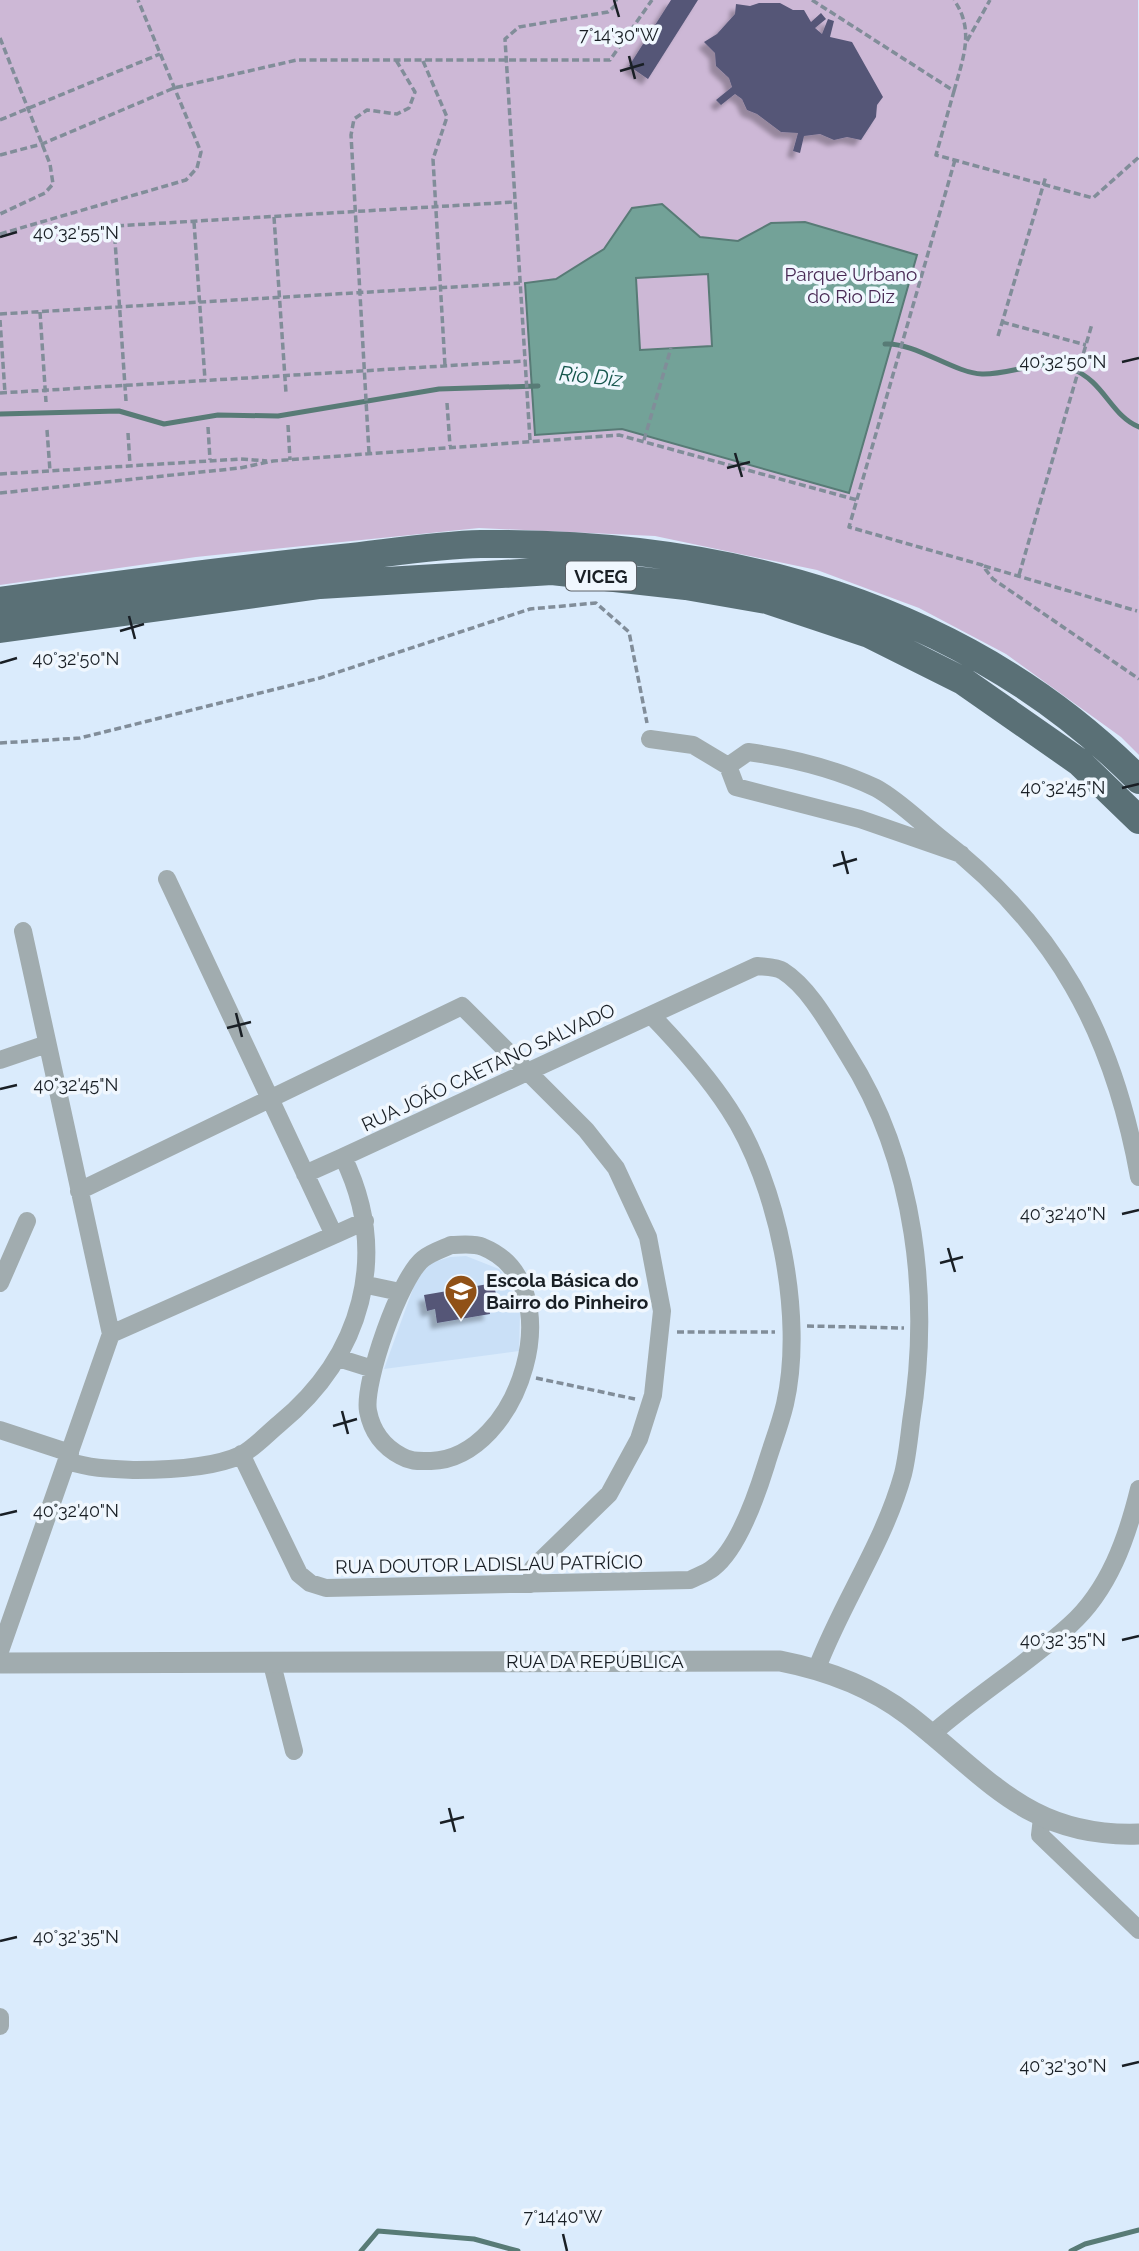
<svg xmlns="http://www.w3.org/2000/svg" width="1139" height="2251" font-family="Raleway,sans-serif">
<defs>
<filter id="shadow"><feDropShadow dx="-6" dy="6" stdDeviation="2" flood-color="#0004"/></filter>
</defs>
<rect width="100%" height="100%" fill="#daebfc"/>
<path fill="#cae0f7" d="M466,1256L499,1269L509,1281L520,1312L519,1351L384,1369L414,1286L422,1273L431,1263L450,1257Z"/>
<path fill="#cdb8d6" d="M0,0H1138L1139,755L1121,737L1006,654L919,608L817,570L655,536L479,528L196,557L0,585Z"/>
<path fill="#73a298" stroke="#587b76" stroke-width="2" fill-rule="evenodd" d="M662,204L700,237L738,241L771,223L805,222L917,255L849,493L622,429L535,435L525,283L556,279L604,249L632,208ZM708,274L712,346L640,350L636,278Z"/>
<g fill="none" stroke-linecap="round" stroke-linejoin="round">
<path stroke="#587b76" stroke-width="5" d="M885,344C915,342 954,373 982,374C1011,375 1043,357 1072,369C1104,381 1111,416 1139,427
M0,414L119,411L164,424L218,415L278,416L439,389L538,386
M361,2251L378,2231L474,2239L518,2251
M1071,2251L1085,2244L1139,2230"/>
</g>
<path fill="#555677" filter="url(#shadow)" d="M671,0H698L648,79L629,66Z
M759,3H780L793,10H804L811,22L821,13L826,19L815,28L822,34L828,19L834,21L830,37L852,42L883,97L877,105L876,117L861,140L847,137L834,140L820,134L804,136L800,153L793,151L798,133L781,132L757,114L747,110L742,99L735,94L721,105L716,100L732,87L729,78L716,66L715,53L704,42L717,34L735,14L736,4L750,6Z
M494,1283L497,1301L488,1302L490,1314L437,1323L435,1309L427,1311L424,1295Z"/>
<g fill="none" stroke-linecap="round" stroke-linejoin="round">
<path stroke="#818d99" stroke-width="3.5" stroke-dasharray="7 3.5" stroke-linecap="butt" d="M812,0L954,91L936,155L1093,198L1139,157
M0,38L50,164L53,184L45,193L0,214
M967,41L990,0
M423,61L447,117L433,159L445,366
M954,91C963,58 975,30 954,0
M0,120L160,54
M0,155L42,144L174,88L297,60H610L652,0
M955,160L849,527L982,565L993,579L1139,679
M274,217L286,393
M194,222L205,380
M0,234L186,180L197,168L201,152L138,0
M40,312L46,402
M0,314L520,283
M0,320L5,393
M1002,322L1086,345
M998,336L1046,176
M0,393L525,361
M126,401L114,226L514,202
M447,403L450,446
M288,425L290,460
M208,427L210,460
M47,430L50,471
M128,433L130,465
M530,440L505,39L519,27L608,12L617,4L616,0
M644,440L671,348
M369,453L351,135L354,119L367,110L397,114L409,108L415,92L396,60
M0,474L241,459L267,461
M0,493L240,468L273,461L619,435L857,500
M984,566L1137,611
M1019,575L1092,324
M0,743L80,738L320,678L530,609L596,603L629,632L647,723
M807,1326L904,1328
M677,1332H775
M536,1378L635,1399"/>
<path stroke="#a1acaf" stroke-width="18" d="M650,739L693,745L728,766
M961,854L860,819L736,787L728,766L748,752C791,758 836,769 876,788C898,800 919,821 939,837C1056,927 1113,1032 1139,1177
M167,879L334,1235L365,1221
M23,931L111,1334L334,1235
M0,1060L47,1044
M343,1157L757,966C765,967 777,967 783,971C810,988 831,1028 848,1055C916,1162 931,1299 911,1422C909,1439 907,1458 903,1474C884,1543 842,1602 817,1668
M79,1191L462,1006L586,1130L616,1168L648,1237L662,1311L653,1395L639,1439L609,1494L533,1568L531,1584
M451,1245C461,1245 474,1243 483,1247C574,1284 520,1458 431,1461C419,1461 411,1462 401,1456C384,1447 372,1432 368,1411C363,1383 400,1277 423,1259C430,1253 442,1249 451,1245Z
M0,1283L27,1221
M367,1285L400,1292
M338,1358L373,1369
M0,1430L70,1453
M241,1454L299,1574L310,1583L326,1588L690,1580C698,1576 707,1573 713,1568C738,1549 757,1494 766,1465C772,1445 780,1425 785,1404C805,1317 778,1183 729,1109C707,1075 679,1044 651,1015
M68,1461C91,1469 112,1469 136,1470C167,1470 213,1468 241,1455C254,1448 267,1434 279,1424C362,1356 391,1255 343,1157L305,1174
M0,1651L111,1334
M272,1664L294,1751
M931,1735C975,1696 1026,1665 1070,1625C1109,1590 1127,1538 1139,1489
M1042,1818L1040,1835L1139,1930
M0,2017V2026"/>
<path stroke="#a1acaf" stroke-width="21" d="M0,1663L780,1661C826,1670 870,1686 908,1715C987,1776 1028,1838 1139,1834"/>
<path stroke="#5a7076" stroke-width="28" d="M0,601C114,585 228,570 342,558C388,553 435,545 481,544C723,541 965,604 1139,780
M0,629L320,585L552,571L686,586L767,600L869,634L963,681L1079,762L1139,820"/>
</g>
<path fill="none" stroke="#191f25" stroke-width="2.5" d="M614,0L619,17M629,56L635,79M620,71L644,64M0,237L17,232M1122,362L1139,358M735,453L742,477M727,468L750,462M129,616L135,639M120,631L144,624M0,663L17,658M1122,788L1139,784M842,851L848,874M833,866L857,859M236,1013L242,1037M227,1028L251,1022M0,1089L17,1085M1122,1214L1139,1210M948,1248L955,1272M940,1263L963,1257M342,1411L348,1434M333,1426L357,1419M0,1515L17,1511M1122,1640L1139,1636M449,1808L455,1832M440,1823L464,1817M0,1941L17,1937M1122,2066L1139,2062M563,2234L567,2251"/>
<defs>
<symbol id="school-pin" viewBox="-11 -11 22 30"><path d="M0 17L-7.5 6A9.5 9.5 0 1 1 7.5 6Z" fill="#905117" stroke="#f0f7fe"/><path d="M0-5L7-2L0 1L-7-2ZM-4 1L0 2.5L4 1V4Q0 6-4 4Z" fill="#fff"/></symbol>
</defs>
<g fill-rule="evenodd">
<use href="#school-pin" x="442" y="1272" width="38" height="52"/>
</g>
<g text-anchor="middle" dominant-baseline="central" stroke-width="7" stroke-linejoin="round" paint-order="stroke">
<rect fill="#f0f7fe" stroke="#5a6066" stroke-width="2" x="566" y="561.5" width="70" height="29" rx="5"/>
<g font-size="18" font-weight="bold" fill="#191f25">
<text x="601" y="576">VICEG</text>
</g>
<g font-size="19" fill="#492a55" stroke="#f0f7fe">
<text x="851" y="274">Parque Urbano<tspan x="851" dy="22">do Rio Diz</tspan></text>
</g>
<g font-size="19" fill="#191f25" stroke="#f0f7fe">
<text transform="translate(488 1067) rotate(-25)">RUA JOÃO CAETANO SALVADO</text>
<text transform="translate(489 1564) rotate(-1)">RUA DOUTOR LADISLAU PATRÍCIO</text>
<text x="595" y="1661">RUA DA REPÚBLICA</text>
</g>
<g font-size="19" font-weight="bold" fill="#191f25" stroke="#f0f7fe" text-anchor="start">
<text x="486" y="1280">Escola Básica do<tspan x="486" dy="22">Bairro do Pinheiro</tspan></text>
</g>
<g font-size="21" font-style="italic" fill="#15564c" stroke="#f0f7fe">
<text transform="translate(591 376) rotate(6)">Rio Diz</text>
</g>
</g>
<g font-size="18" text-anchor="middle" fill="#191f25" stroke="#f0f7fe" stroke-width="7" stroke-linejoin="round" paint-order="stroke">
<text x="619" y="41">7°14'30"W</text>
<text x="76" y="239">40°32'55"N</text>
<text x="1063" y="368">40°32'50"N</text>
<text x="76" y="665">40°32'50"N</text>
<text x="1063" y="794">40°32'45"N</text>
<text x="76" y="1091">40°32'45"N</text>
<text x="1063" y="1220">40°32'40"N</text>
<text x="76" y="1517">40°32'40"N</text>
<text x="1063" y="1646">40°32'35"N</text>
<text x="76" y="1943">40°32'35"N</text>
<text x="1063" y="2072">40°32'30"N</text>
<text x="563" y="2223">7°14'40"W</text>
</g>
</svg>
